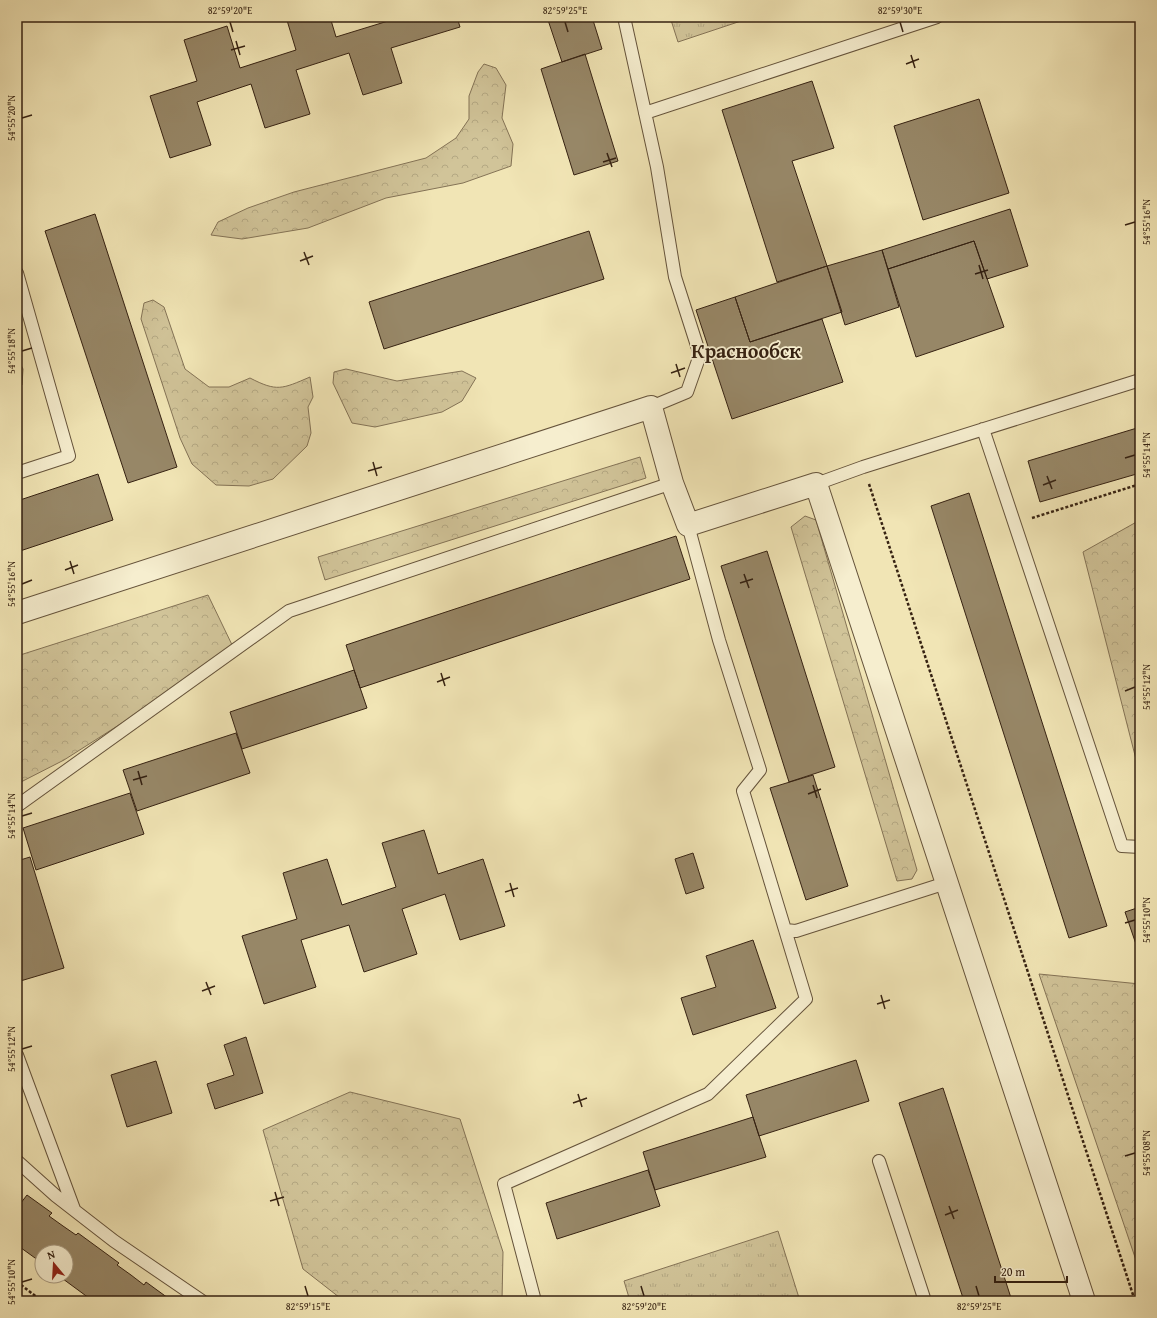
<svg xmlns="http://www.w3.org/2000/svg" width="1157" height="1318" font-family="'Gentium Book Plus',serif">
<defs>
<pattern id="forest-crowns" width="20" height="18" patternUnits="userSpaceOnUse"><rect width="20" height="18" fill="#d1c499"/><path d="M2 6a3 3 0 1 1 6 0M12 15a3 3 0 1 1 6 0" fill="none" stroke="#b4a883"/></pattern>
<pattern id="park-tufts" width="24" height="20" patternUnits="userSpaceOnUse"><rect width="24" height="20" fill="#d1c499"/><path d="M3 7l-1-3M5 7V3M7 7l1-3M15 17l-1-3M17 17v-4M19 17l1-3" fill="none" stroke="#b4a883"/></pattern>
</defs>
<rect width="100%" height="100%" fill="#f1e5b5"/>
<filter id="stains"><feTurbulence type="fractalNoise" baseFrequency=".005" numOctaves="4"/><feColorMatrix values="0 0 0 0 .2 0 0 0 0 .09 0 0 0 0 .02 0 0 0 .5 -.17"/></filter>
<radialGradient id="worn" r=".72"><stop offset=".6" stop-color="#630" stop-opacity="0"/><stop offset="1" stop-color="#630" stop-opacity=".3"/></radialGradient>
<path fill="url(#forest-crowns)" stroke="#847356" d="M484,64L496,68L506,85L502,118L513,144L511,166L463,183L386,198L308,228L242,239L211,235L218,222L248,208L294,192L426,158L456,138L469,119V96L478,72Z
M153,300L164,307L185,369L209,387H229L250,378C277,392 282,389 310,377L313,397L308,407L311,433L307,446L273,479L249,486L216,485L192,464L180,438L141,319L144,303Z
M17,357L23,369L22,385L17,389Z
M346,369L397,381L462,371L476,378L462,401L442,412L375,427L352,423L333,383L334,372Z
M640,457L646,478L325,580L318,557Z
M805,516L816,520L917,870L912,879L897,881L791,527Z
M1140,520V783L1139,771L1083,552Z
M208,595L235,651L64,760L17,784V656Z
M1039,974L1140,984V1272Z
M350,1092L460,1119L503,1252L502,1301H344L303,1269L263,1130Z"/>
<path fill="url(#park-tufts)" stroke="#847356" d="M670,17H753L678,42Z
M778,1231L800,1301H630L624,1281Z"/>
<path fill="#978767" stroke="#362212" d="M286,17H330L336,37L401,17H457L460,27L391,48L402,83L363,95L349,53L296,70L310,114L265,128L251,84L197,102L211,145L170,158L150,96L197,81L184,40L227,26L240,68L296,50Z
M547,17H592L602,49L562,62Z
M585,54L618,161L574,175L541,69Z
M812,81L834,148L792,161L827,266L777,282L722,110Z
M979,99L1009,193L923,220L894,126Z
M1010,209L1028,266L987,279L974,241L888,269L882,250Z
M95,214L177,467L128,483L45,231Z
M589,231L604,279L384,349L369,302Z
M974,241L1004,327L916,357L888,269Z
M882,250L899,307L845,325L827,266Z
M827,266L842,312L750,342L735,297Z
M735,297L750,342L822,319L843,382L732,419L696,310Z
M1137,428L1140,437V473L1040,502L1028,461Z
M98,474L113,520L17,552V501Z
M969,493L1107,926L1069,938L931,506Z
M676,536L690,579L360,688L346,645Z
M767,551L835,767L789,782L721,566Z
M354,670L367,708L242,749L230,712Z
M236,733L250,773L137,811L123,770Z
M813,775L848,886L806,900L770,788Z
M130,793L144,834L36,870L23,828Z
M424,830L438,874L483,859L505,926L460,940L445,894L402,909L417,954L364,972L349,925L301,940L316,987L264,1004L242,936L297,919L283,873L327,859L342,905L396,887L382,843Z
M693,853L704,888L686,894L675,859Z
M30,857L64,968L17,982V861Z
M1140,907V953H1139L1125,912Z
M753,940L776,1008L693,1035L681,998L716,987L706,956Z
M246,1037L263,1093L215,1109L207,1084L234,1075L224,1045Z
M856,1060L869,1101L759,1136L746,1095Z
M156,1061L172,1113L127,1127L111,1075Z
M943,1088L1012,1301H964L899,1103Z
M753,1117L766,1157L655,1190L643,1152Z
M648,1170L660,1206L557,1239L546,1203Z
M27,1195L52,1213L49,1216L63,1226L76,1235L78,1233L119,1263L117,1265L131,1275L144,1285L146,1282L168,1298L166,1301H93L59,1276H66V1252H42V1263L17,1245V1208Z"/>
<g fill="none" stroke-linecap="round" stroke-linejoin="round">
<defs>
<path id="lane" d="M624,17L657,167L675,277L700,355L687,392L651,407
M645,113L937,17
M17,273L69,456L17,473
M983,429L1122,846L1140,847
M816,484L863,467L1140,380
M17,806L289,611L672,483
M785,930L796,931L946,883
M17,1055L74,1209
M17,1161L56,1196L114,1241L202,1301
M879,1161L925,1301
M535,1301L504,1184L708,1094L806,999L743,791L760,770L719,640L688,525"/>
<path id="street" d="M17,613L651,407L672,483L688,525L816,484L1084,1301"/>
</defs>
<use href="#lane" stroke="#65533b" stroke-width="14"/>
<use href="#street" stroke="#65533b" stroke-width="24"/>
<path stroke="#362212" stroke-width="2.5" stroke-dasharray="3 2" stroke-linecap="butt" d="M869,484L1135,1301
M1032,518L1140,484
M17,1282L42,1301"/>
<use href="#lane" stroke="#f6eecf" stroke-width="12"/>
<use href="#street" stroke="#f6eecf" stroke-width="22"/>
</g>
<path fill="none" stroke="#362212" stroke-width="1.5" d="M230,22L233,32M565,22L568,32M900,22L903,32M236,41L240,55M231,50L245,46M911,55L915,68M906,64L919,59M22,118L32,115M607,153L612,167M603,162L616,158M1125,225L1135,222M304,252L309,265M300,261L313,256M979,265L983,279M975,274L988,270M22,351L32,348M676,364L680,377M671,373L685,368M1125,458L1135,455M373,462L377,476M368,471L382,467M1047,476L1052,489M1043,485L1056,480M70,561L74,574M65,570L78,565M744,574L749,588M740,583L753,579M22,584L32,580M441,673L445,686M437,682L450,677M1125,691L1135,687M138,771L142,785M133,780L147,776M813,785L817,798M808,794L821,789M22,816L32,813M510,883L514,897M505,892L518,888M1125,923L1135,920M206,982L211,995M202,991L215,986M881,995L885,1009M877,1004L890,1000M22,1049L32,1046M578,1094L582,1107M573,1103L587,1098M1125,1156L1135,1153M275,1192L279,1206M270,1201L284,1197M949,1206L954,1219M945,1215L958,1210M22,1282L32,1279M305,1286L308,1296M641,1286L644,1296M976,1286L979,1296"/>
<g text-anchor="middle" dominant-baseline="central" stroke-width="3.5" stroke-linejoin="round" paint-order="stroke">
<g font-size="20" font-weight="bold" fill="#362212" stroke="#f6eecf">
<text x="746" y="350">Краснообск</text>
</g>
</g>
<rect width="1157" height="1318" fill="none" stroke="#f1e5b5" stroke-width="44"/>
<g transform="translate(54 1264) rotate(342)"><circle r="19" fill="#f6eecf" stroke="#a99c83"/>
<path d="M0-3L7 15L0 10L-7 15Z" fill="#8f2418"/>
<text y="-6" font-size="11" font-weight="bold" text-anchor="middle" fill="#362212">N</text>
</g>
<path d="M995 1276v6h72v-6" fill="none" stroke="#362212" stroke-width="2"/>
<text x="1001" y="1276" font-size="12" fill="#362212" stroke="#f6eecf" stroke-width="3" paint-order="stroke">20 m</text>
<rect x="22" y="22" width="1113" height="1274" fill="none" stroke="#362212" stroke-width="1.5"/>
<g font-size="10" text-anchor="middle" fill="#362212">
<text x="230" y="14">82°59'20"E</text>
<text x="565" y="14">82°59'25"E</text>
<text x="900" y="14">82°59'30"E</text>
<text transform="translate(11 118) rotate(-90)" y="4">54°55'20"N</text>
<text transform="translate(1146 222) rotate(-90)" y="4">54°55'16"N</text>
<text transform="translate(11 351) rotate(-90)" y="4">54°55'18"N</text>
<text transform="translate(1146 455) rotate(-90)" y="4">54°55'14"N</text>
<text transform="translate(11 584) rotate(-90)" y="4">54°55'16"N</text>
<text transform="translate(1146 687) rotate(-90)" y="4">54°55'12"N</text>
<text transform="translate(11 816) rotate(-90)" y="4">54°55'14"N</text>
<text transform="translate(1146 920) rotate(-90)" y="4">54°55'10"N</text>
<text transform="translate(11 1049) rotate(-90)" y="4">54°55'12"N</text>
<text transform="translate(1146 1153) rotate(-90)" y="4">54°55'08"N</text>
<text transform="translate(11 1282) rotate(-90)" y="4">54°55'10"N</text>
<text x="308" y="1310">82°59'15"E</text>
<text x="644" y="1310">82°59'20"E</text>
<text x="979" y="1310">82°59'25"E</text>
</g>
<rect width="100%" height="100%" filter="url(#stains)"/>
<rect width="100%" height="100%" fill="url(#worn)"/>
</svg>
